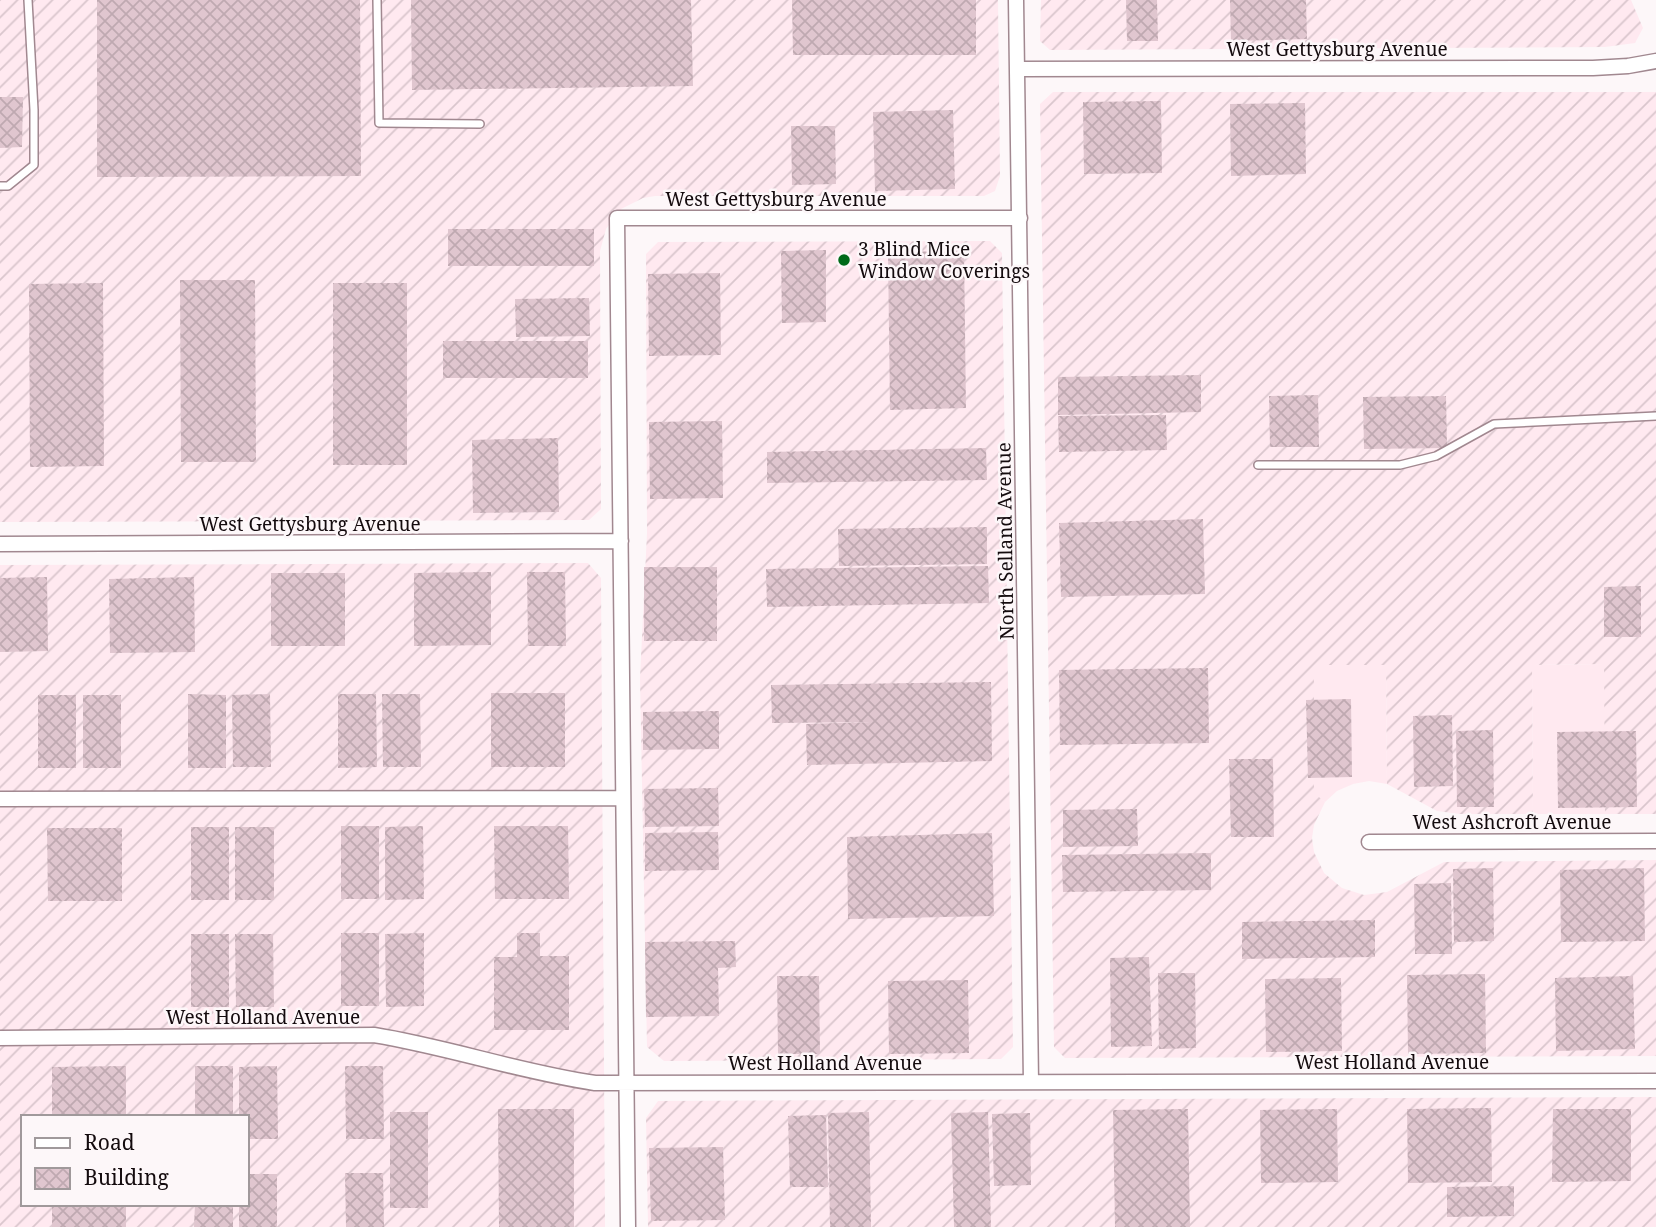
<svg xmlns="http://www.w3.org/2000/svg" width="1656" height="1227" font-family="'Noto Serif',serif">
<defs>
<pattern id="industrial-furrows" width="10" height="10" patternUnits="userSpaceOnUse" patternTransform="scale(1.75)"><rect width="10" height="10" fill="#ffe9f0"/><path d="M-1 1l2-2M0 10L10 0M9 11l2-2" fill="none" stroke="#dac6cd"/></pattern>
<pattern id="building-cross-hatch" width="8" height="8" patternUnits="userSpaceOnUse" patternTransform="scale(1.75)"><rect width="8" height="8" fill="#e0c6cf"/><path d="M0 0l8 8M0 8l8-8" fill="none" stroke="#bfa9b1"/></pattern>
</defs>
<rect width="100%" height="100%" fill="#fdf7f9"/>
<path fill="#ffe9f0" d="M1605,664V814H1533L1532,665Z
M1313,665H1386L1387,784L1369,781L1353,784L1337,791L1325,802L1314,794Z"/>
<path fill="url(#industrial-furrows)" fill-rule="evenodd" d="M0,0H998L1000,176L995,191L984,196H655L643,198L621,209L606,229L600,251L601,509L589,520L0,522Z
M1041,0H1631L1643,28L1635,43L1605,47L1050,50L1040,41Z
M1053,92H1656V814H1605L1604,664L1532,665L1533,814H1460L1437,811L1387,784L1386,665H1314V793L1325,802L1314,825L1312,838L1314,852L1324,873L1342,888L1364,895L1387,892L1444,862L1656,860V1056L1065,1058L1054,1047L1040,104Z
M990,241L1002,253L1013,1047L1001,1059L664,1061L647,1047L640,678L647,533L646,254L658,242Z
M588,563L601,578L605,1227H0V565ZM23,1117H247V1204H23Z
M1656,1097V1227H648L646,1118L658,1101Z"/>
<path fill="url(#building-cross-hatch)" d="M97,0H360L361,176L97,177Z
M411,0H691L693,86L412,90Z
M792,0H976V55H793Z
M1126,0H1157L1158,41H1127Z
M1230,0H1306L1307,39L1231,41Z
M0,97H23L22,147L0,148Z
M1161,101L1162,173L1084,174L1083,102Z
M1305,103L1306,174L1231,176L1230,104Z
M953,110L955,189L875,191L873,112Z
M791,126H835L836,184L792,185Z
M448,229H594V266H448Z
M826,250V322L782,323L781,251Z
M964,251L966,408L890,410L888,252Z
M720,273L721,355L649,356L648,274Z
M180,280H255L256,462H181Z
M103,283L104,466L30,467L29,284Z
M333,283H407V465H333Z
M589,298L590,336L516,337L515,299Z
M443,341H588V378H443Z
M1201,375V412L1058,415V377Z
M1318,395L1319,447H1270L1269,396Z
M1446,396L1447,448L1364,449L1363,397Z
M1166,415L1167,450L1059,452L1058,416Z
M722,421L723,498L650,499L649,422Z
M558,438L559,512L473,513L472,440Z
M986,448L987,480L767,483V452Z
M1203,519L1205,594L1061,597L1059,523Z
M987,527V564L839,566L838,529Z
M988,566L989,603L767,607L766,569Z
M644,567H717V641H644Z
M491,572V645L414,646V573Z
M527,572H565L566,646H528Z
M271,573H345V646H271Z
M47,577L48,651L0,652V578Z
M194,577L195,652L110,653L109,579Z
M1641,586V637H1604V587Z
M1208,668L1209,743L1060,745L1059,670Z
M991,682L992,761L807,765L806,724L874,722L772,723L771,685Z
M491,693H565V767H491Z
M188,694L226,695V768H188Z
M270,694L271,767H233L232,695Z
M338,694H376L377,767L338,768Z
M382,694H420L421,767H383Z
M38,695H76V768H38Z
M83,695H121V768H83Z
M1351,699L1352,777L1308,778L1306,700Z
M719,711V749L643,750V712Z
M1452,715L1453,786L1414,787L1413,716Z
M1493,730L1494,807H1457L1456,731Z
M1636,731L1637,807L1558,808L1557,732Z
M1229,759H1273L1274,837H1231Z
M718,788L719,826L645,827L644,789Z
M1137,809L1138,846L1063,847V810Z
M341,826H379V899H341Z
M423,826L424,899L385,900V827Z
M494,826H568L569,899H495Z
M191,827H229V900H191Z
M235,827H274V900H235Z
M47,828H122V901H48Z
M718,832L719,870L645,871V833Z
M992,833L994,916L848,919L847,837Z
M1211,853V890L1063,892L1062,855Z
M1493,868L1494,941L1454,942L1453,869Z
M1644,868L1645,941L1561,942L1560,870Z
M1451,883L1452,954H1415L1414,884Z
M1375,920V957L1242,959V922Z
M341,933H379V1006H341Z
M424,933V1006L386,1007L385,934Z
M517,933H540V956H569V1030H494V957H517Z
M191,934H229V1007H191Z
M235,934H273L274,1007H236Z
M735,941L736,967L718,968L719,1016L646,1017L645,942Z
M1149,957L1152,1046L1111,1047L1110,958Z
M1158,973H1195L1196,1048L1159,1049Z
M1485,974L1486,1053L1408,1054L1407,975Z
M777,976H819L820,1054H778Z
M1633,976L1635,1049L1556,1051L1555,978Z
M1341,978L1342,1051L1266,1052L1265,979Z
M968,980L969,1053L889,1054L888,981Z
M126,1066V1117H52V1067Z
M195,1066H233V1117H195Z
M277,1066L278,1139H247V1117H239V1067Z
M345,1066H383L384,1139H346Z
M1491,1108L1492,1182L1408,1183L1407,1109Z
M498,1109H574V1227H499Z
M1188,1109L1190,1227H1115L1113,1110Z
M1337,1109L1338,1182L1261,1183L1260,1110Z
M1553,1109H1631V1181L1552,1182Z
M390,1112H428V1208H390Z
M869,1112L871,1227H830L828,1113Z
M988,1112L991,1227H954L951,1113Z
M1030,1113L1031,1185L994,1186L992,1114Z
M826,1115L828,1187H790L788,1116Z
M723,1147L725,1220L651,1221L649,1148Z
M345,1173H383L384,1227H346Z
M247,1174H277V1227H239V1204H247Z
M1514,1186V1216L1447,1217V1187Z
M52,1204H126V1227H52Z
M195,1204H233V1227H194Z"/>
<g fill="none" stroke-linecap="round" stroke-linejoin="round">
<defs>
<path id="service" d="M377,0L379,123L480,124
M0,186H8L34,165V110L28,0
M1258,465H1400L1436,456L1494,424L1656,416"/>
<path id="minor" d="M1016,0L1031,1082
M1017,69L1593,68L1628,66L1656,61
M0,544L621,541
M0,799L623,798
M1369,842L1656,841
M0,1038L374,1035C448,1047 520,1072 595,1083L1656,1081
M628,1227L617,218H1020"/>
</defs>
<use href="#service" stroke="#a18890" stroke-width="10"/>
<use href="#minor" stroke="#a18890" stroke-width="17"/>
<use href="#service" stroke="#fff" stroke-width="7"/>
<use href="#minor" stroke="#fff" stroke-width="14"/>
</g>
<circle fill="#006a19" stroke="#fdf7f9" stroke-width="2.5" cx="844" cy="260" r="7"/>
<g text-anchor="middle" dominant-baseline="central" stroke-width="5" stroke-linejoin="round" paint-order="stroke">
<g font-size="19" fill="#140b0e" stroke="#fdf7f9">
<text x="1337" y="49">West Gettysburg Avenue</text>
<text x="776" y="199">West Gettysburg Avenue</text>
<text x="310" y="524">West Gettysburg Avenue</text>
<text transform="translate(1005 541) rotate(-91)">North Selland Avenue</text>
<text x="1512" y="822">West Ashcroft Avenue</text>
<text x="263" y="1017">West Holland Avenue</text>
<text x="1392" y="1062">West Holland Avenue</text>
<text x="825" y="1063">West Holland Avenue</text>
</g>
<g font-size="19" fill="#140b0e" stroke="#fdf7f9" text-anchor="start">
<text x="858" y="249">3 Blind Mice<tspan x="858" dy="22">Window Coverings</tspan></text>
</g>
</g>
<rect x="21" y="1115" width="228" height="91" fill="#fdf7f9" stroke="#a0999b" stroke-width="2"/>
<rect x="35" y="1138" width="35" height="10" fill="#ffffff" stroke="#a0999b" stroke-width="2"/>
<text x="84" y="1150" font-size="21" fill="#140b0e">Road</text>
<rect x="35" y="1168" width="35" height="21" fill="url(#building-cross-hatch)" stroke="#a0999b" stroke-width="2"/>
<text x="84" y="1185" font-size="21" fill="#140b0e">Building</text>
</svg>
